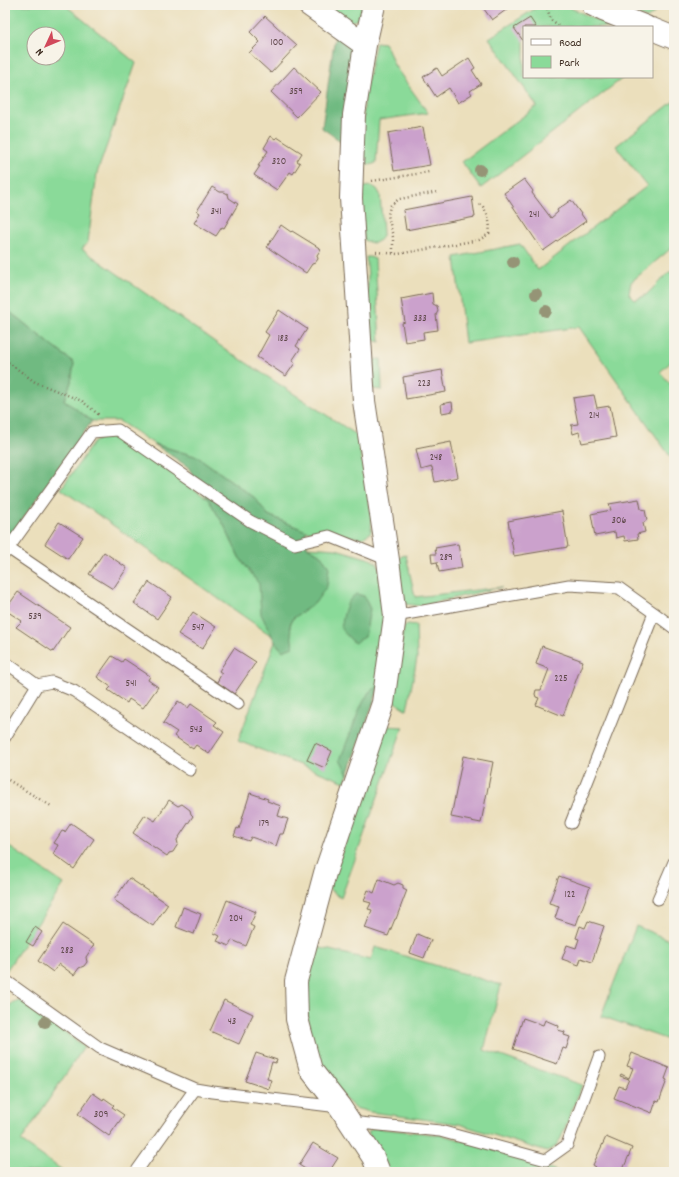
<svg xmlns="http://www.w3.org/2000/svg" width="679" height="1177" font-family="Dekko,sans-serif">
<rect width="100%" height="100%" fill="#f7f3e8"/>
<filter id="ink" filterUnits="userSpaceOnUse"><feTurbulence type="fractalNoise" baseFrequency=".025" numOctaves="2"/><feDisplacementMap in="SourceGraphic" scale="8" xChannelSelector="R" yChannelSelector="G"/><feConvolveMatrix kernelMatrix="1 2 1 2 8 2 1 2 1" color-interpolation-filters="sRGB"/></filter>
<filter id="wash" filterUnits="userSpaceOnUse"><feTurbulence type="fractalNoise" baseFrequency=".012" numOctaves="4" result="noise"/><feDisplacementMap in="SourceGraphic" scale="16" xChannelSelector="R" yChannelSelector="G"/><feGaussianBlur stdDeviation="0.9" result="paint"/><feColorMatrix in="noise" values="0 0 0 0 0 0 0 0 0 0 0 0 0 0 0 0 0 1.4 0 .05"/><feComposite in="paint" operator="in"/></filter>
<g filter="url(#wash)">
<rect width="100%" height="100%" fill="#ebdfbc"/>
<path fill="#8ada99" stroke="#62825c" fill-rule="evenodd" d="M5,5H65L136,63L97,173L88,242L82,249L222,347L357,435L372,517L371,532L363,538L306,531L268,515L255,498L198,457L154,444L119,421H92L64,400L71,382L74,363L5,308ZM34,34H58V58H34Z
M318,5H365C362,17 361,19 349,22Z
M538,5H564L613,27H524V77H624L481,188L462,162L537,106L489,38L536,8Z
M610,5H652L656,10L652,15L647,18Z
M376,42L384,43L388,49L394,65L428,113L379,120L376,163L370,165L363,162L361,154L365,91Z
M674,101V246L631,282L629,294L635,300L646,295L669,272H674V359L660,372L674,388V462L579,327L465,343L455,257L520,244L538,270L647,186L616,146Z
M372,186L377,189L380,194L383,233C379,244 374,245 364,240L360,192L363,187Z
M366,257H370L375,259L380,342L371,340L367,312L368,275Z
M381,359L382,390L373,389L370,360Z
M113,436L124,438L208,499L224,525L239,557L260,584L262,614L272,636L61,489L93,443L103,437Z
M307,547L336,549L370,559L377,563L382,574L386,591L380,684L345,782L238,741L275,642L283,651L292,619L315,603L321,555Z
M406,555L415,597L502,587L420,606L405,604L402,600L397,560L402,556Z
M408,624L416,625L417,658L407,710L393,701L404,626Z
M386,726L403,727L341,898L329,889Z
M5,844L64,884L6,971H5Z
M636,926L674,942V1042L601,1016Z
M317,947L371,960L375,947L501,985L484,1050L582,1085L561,1138L555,1147L547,1152L459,1124L370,1112L355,1108L345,1099L319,1061L310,1031L305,997L308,969Z
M22,1001L43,1015L84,1047L21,1141L65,1172H5V1011L13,1002Z
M374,1128L442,1135L487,1147L560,1172H388L368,1132Z"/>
<path fill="#6fba81" stroke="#557250" d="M335,35L353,47L356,53L342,142L322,128Z
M5,308L74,363L71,382L64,400L92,421L5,544Z
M154,444L198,457L255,498L268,515L306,531L307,547L321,555L329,567L327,586L315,603L292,619L290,625L293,647L283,651L275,642L261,614L259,584L239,557L224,525L208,499L188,467Z
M356,594L364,596L370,609L365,637L354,643L341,629C344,614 344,603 356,594Z
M380,684L348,775L340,760L360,708L369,692Z"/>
<g id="blocks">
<path fill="#cba1cc" d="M481,5H513L492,20Z
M265,16L297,45L271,73L249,53L260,42L250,32Z
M530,18L536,27H524V42L514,28Z
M469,58L475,68L472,70L481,84L470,91L472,94L458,103L449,88L436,97L423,77L437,68L442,76Z
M294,67L321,92L297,117L271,92Z
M423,127L430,165L394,171L388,133Z
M271,136L275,139L277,137L302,153L297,161L300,163L293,174L290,172L277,190L254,175L260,166H258L268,151L264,148Z
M524,179L533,191L532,193L551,218L558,212L557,210L571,200L586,221L543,251L504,193Z
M212,187L220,192H224L228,194L229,198L238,204L224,228L222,227L216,236L194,223L200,213L197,211Z
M472,197L475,217L406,230L403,210Z
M281,225L291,232L292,231L321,249L317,255L318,259L315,263L312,264L306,273L267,247Z
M432,293L433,304L437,306L438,311L436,315L438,330L423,332L424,339L405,342L402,323L405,322L401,299Z
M279,310L307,329L296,346L300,349L292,361L295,363L286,376L257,357L269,335L265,332Z
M442,370L446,392L406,399L403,377Z
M594,395L597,408L610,406L616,437L582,443L579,432L573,434L571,425L578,424L573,398Z
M452,402L453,411L442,413L441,404Z
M451,442L458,477L435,482L432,467L421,470L416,449Z
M639,499L641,509L645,510L647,520L643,523L645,532L637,534L638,539L625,541L624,536L616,538L615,532L595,536L591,514L611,510L609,504Z
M562,511L568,547L514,556L508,521Z
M59,522L83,537L68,559L45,544Z
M458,544L462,568L439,572L437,562L432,563L431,554H436L435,548Z
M104,552L127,568L113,589L89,574Z
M149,582L172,597L157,619L134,603Z
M18,592L70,627L53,652L16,627L22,621L5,610Z
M193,612L216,627L202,649L178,634Z
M542,646L583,661L563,716L536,705L539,698L536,697L535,694L536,690H541L549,669L536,664Z
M234,648L256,662L234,694L217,682L222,673L219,671Z
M112,656L122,662L124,659L150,676L148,680L158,687L143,708L129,699L127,703L108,690L111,687L97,677Z
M178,701L188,708L191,704L217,722L214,725L224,732L209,754L196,745L193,749L174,736L177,732L163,723Z
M315,743L332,751L325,768L307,760Z
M463,756L493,762L481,823L451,817Z
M250,793L268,799L267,801L281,806L278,816L288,819L283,834H280L276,846L251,837L249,841L234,836L237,828L239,829Z
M169,800L178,806L182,804L190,810L191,814L193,816L177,840L178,844L173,852L169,853L167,856L133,833L145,815L155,821Z
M71,823L94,839L74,869L53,854L57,847L58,845L54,843L62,831L65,832Z
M559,876L590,887L576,925L555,918L559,906L549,903Z
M129,878L168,904L153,926L114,900Z
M379,879L394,885L398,883L403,885V888L407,890L396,919H395L388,936L365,928L372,910L368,909L371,903L364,901L368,890L374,893Z
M227,900L256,912L250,925L254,927L246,946L232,940L229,946L217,941L220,936L214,933Z
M183,907L201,914L194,934L176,927Z
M588,921L604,926L592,962L581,958L579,965L562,959L567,945L576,948L579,939L576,938L580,926L585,928Z
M63,924L94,945L86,957L87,962L84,966L79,968L74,975L59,964L53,972L38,961Z
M35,927L42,932L33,946L26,942Z
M417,934L431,940L424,958L410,953Z
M224,1000L253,1014L239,1044L210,1031Z
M523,1018L543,1025L545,1020L559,1026L558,1030L565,1032L564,1035L570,1037L566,1049L563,1048L557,1064L513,1049Z
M256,1053L277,1060L276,1063L272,1062L267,1079L272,1080L269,1089L245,1081Z
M632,1053L669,1068L665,1079L667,1080L659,1102L656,1101L652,1113L614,1098L619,1086L625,1088L629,1079L620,1076L621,1074L629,1078L633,1068L627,1066Z
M93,1093L103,1100L104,1098L114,1105L112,1107L124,1115L109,1136L78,1114Z
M606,1137L632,1148L622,1172H594L596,1167L593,1165Z
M313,1143L338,1158L329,1172H310L299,1165Z"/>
</g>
</g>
<g filter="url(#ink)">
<use href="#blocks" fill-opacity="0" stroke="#796955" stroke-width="1"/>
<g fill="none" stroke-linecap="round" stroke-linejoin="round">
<defs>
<path id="lane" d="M8,548L238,704
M5,553L92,432L118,430L250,521L295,544L329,536L388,560
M654,613L674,628
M395,616L569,585L619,588L654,613L571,823
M5,662L37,685
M5,737L37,685L52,682L74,691L190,770
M658,899L674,862
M5,980L100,1048L195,1089L213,1092L339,1107
M350,1122L440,1131L546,1160L567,1145L599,1057
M136,1172L195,1089"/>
<path id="street" d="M309,5L365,45
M374,5L365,45L354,115L351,198L364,401L388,560L395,616L383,703L325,873L296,981L297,1019L311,1070L340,1107L373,1157L379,1172
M593,5L603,10L646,27
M652,29L674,38"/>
</defs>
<use href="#lane" stroke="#796955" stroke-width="13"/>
<use href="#street" stroke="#796955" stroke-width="24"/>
<path stroke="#796955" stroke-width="2.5" stroke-dasharray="1 3" stroke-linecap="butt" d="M546,5L551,20L560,26
M372,181L429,172
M376,252L398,254L479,240L489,234C491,222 488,215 482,205L477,204
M393,253V237L388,215L390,206L399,199L438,192
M5,360L35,382L82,401L99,415
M5,778L51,806"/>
<use href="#lane" stroke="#fff" stroke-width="11"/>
<use href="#street" stroke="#fff" stroke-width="22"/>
</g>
<g fill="#959476">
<circle cx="480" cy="170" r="6"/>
<circle cx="513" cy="262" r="6"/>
<circle cx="536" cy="294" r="6"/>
<circle cx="546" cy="311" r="6"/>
<circle cx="45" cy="1022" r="6"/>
</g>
</g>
<g text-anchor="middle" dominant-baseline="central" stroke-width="4" stroke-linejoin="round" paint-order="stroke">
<g font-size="10" fill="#5f484a">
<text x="277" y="43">100</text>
<text x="296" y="92">359</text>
<text x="279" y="162">320</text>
<text x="216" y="212">341</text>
<text x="534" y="215">241</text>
<text x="420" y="319">333</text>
<text x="283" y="339">183</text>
<text x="424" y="384">223</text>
<text x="594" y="416">214</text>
<text x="436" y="458">248</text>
<text x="619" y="521">306</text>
<text x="446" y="558">289</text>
<text x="35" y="617">539</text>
<text x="198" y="628">547</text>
<text x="561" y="679">225</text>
<text x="131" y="684">541</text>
<text x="196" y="730">543</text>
<text x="264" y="824">179</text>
<text x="570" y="895">122</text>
<text x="236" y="919">204</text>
<text x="67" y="951">283</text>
<text x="232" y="1022">43</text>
<text x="101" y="1115">309</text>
</g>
</g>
<rect width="679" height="1177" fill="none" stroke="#f7f3e8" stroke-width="20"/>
<rect x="523" y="26" width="130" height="52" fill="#f7f3e8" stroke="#aca397"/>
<rect x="531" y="39" width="20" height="6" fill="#ffffff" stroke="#aca397"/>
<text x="559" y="46" font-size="12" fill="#3b2a1e">Road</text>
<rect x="531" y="56" width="20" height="12" fill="#8ada99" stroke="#aca397"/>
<text x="559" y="66" font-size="12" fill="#3b2a1e">Park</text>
<g transform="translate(46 46) rotate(226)"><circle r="19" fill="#f7f3e8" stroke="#aca397"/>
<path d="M0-3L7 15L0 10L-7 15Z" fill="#d1495b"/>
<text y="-6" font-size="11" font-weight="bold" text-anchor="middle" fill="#3b2a1e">N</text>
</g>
</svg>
